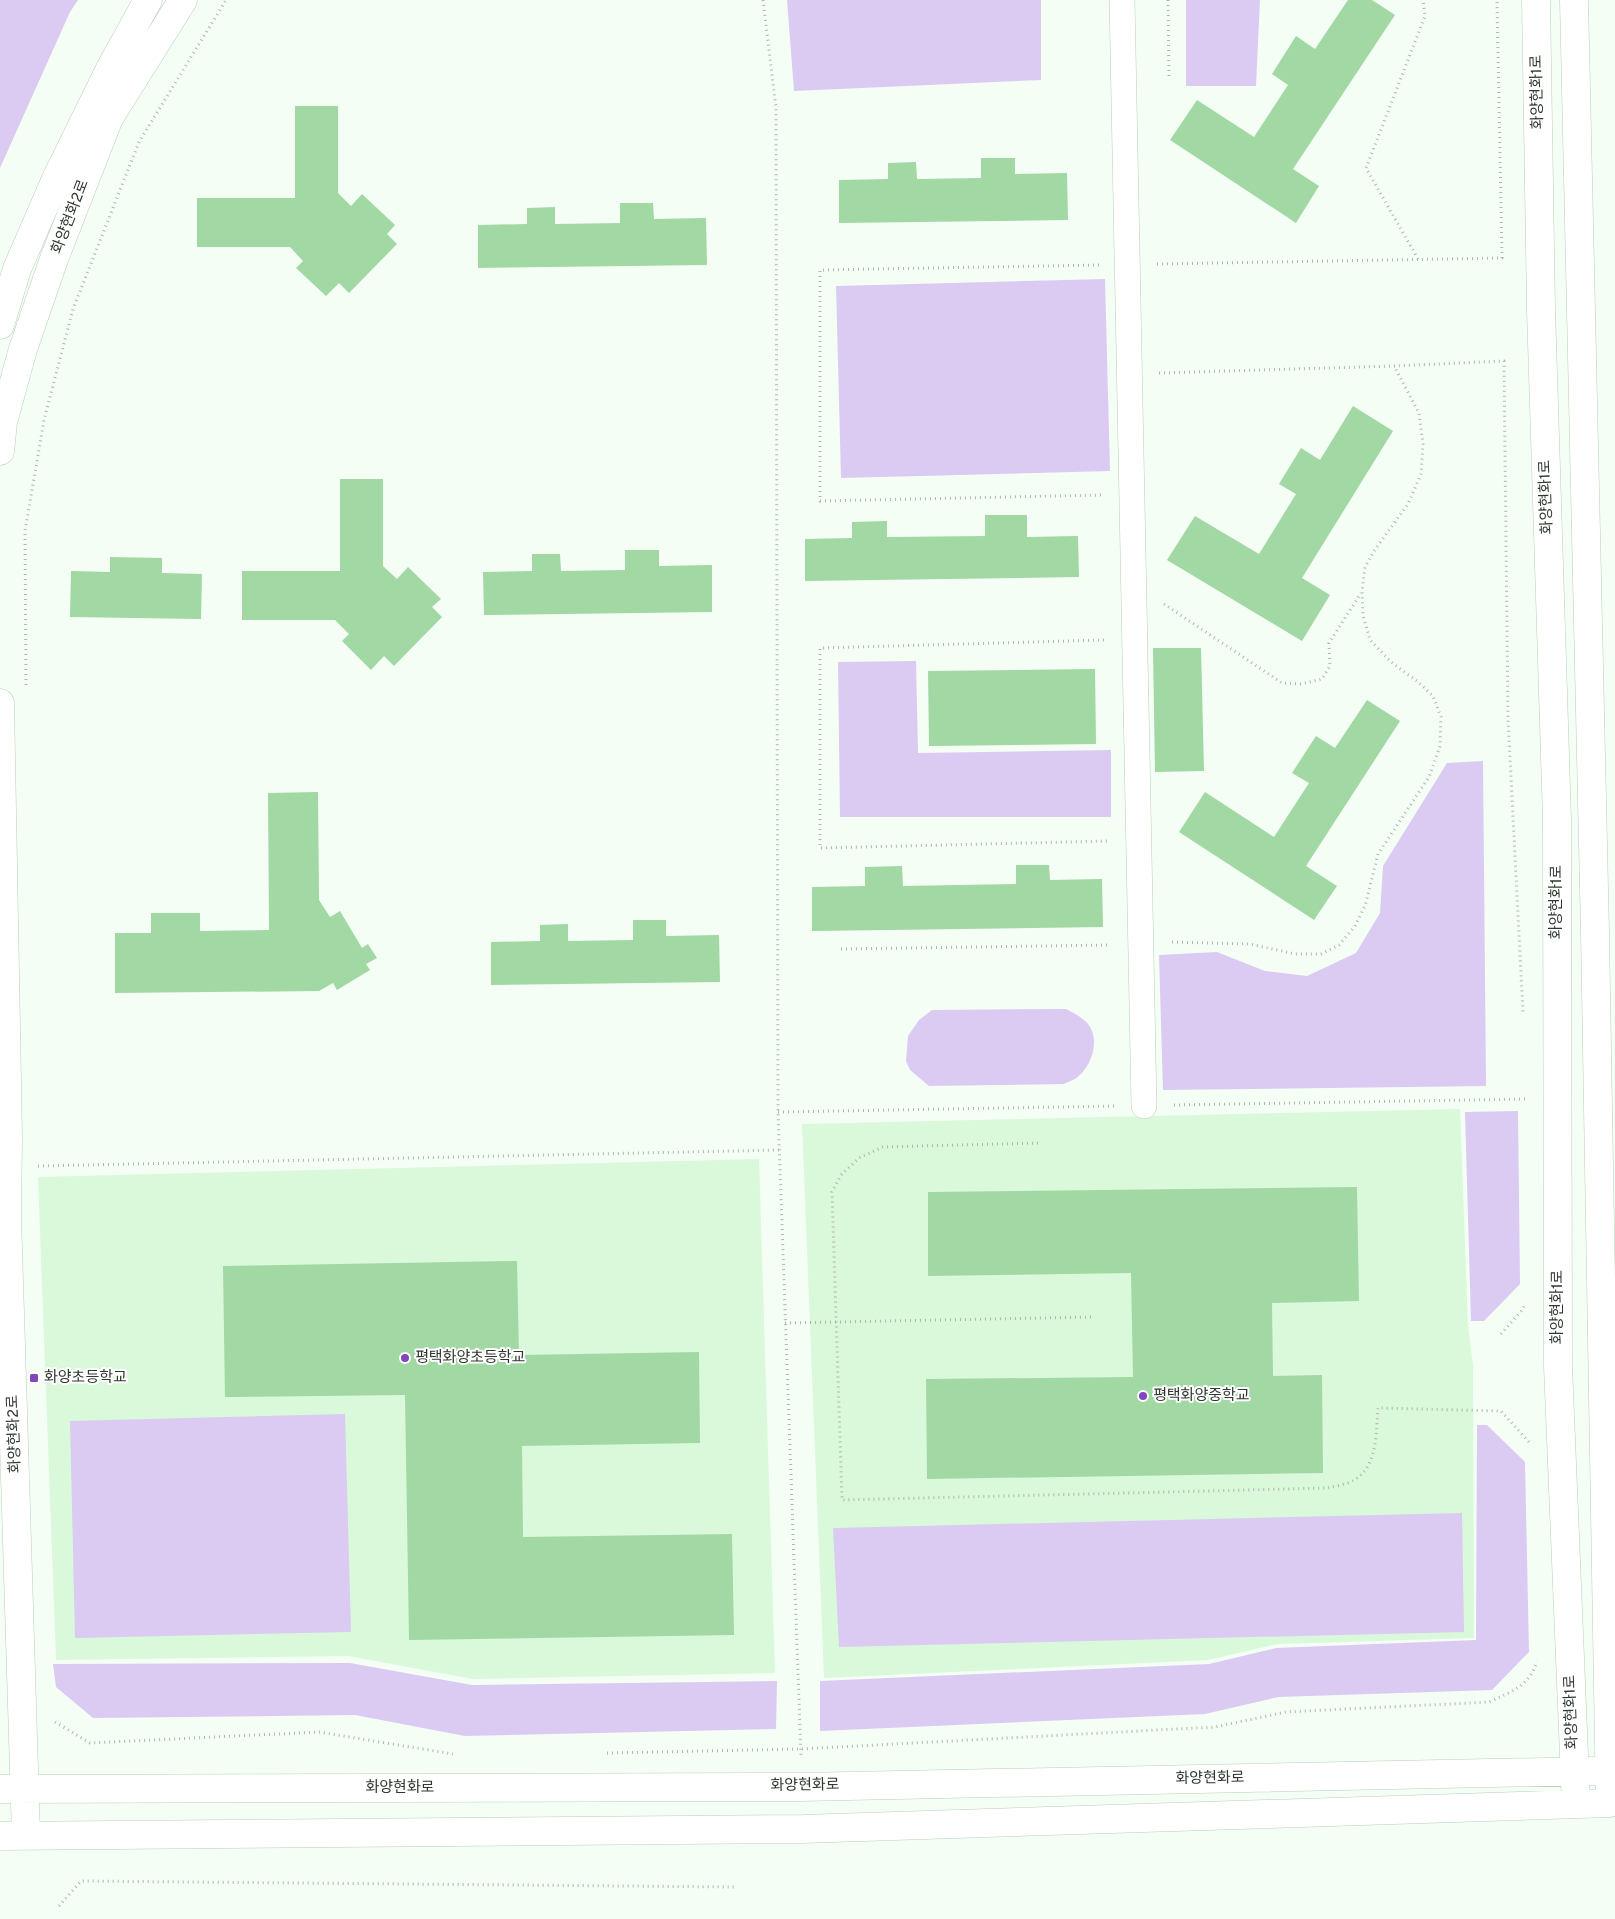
<svg xmlns="http://www.w3.org/2000/svg" width="1615" height="1919" font-family="Overpass,'Noto Sans KR',sans-serif">
<rect width="100%" height="100%" fill="#f4fef5"/>
<path fill="#daf9db" d="M1460,1109L1468,1325L1473,1366L1474,1638L1277,1644L1208,1660L824,1678L802,1124Z
M759,1159L775,1673L473,1679L348,1656L56,1660L38,1177Z"/>
<path fill="#dbcaf2" d="M0,0H78L70,12L0,168Z
M787,0H1041V80L794,91Z
M1186,0H1260L1256,86H1186Z
M1105,279L1110,471L841,478L836,286Z
M916,661L918,753L1111,750V817H840L838,662Z
M1483,761L1486,1086L1163,1090L1159,955L1217,952L1265,971L1307,976L1356,953L1380,913L1383,866L1447,763Z
M1066,1009C1074,1013 1082,1017 1088,1024C1101,1040 1091,1069 1075,1079C1072,1081 1067,1082 1064,1084L929,1086L910,1070L906,1061L908,1036L919,1020L932,1010Z
M1518,1111L1520,1284L1484,1321H1471L1465,1112Z
M345,1414L351,1632L75,1638L70,1421Z
M1477,1425H1487L1525,1462L1529,1652L1492,1690L1278,1697L1205,1714L820,1731V1681L1209,1664L1276,1648L1476,1640Z
M1462,1513L1464,1632L839,1647L833,1528Z
M350,1663L472,1685L777,1681L776,1729L465,1736L355,1715L93,1718L56,1687L53,1664Z"/>
<path fill="#a1d8a4" d="M1348,0H1372L1395,15L1293,169L1319,186L1296,223L1170,140L1197,100L1254,137L1288,85L1272,74L1296,36L1315,49Z
M295,106H338V193L351,206L362,194L395,225L387,234L397,244L349,293L339,283L326,296L296,268L303,261L290,247H197V198H295Z
M981,158H1015V174L1067,173L1068,220L839,223V180L888,179V163L916,162L917,179L981,178Z
M620,203H653L654,219L706,218L707,265L478,268V225L527,224V208L555,207V224L620,223Z
M1353,406L1393,431L1302,578L1330,595L1302,641L1167,560L1195,516L1259,554L1296,494L1279,484L1301,448L1320,460Z
M340,479H383V566L397,579L408,567L441,599L432,607L442,617L394,666L384,656L371,670L342,641L349,634L335,620H242V571H340Z
M985,515H1027V537L1078,536L1079,577L805,581V539L852,538V522L887,521V537L985,536Z
M625,550H659V566L712,565V612L484,615L483,572L532,571V554H560L561,571L625,570Z
M110,557L162,558V573L202,574L201,619L70,617L71,571L110,572Z
M1153,648H1201L1204,771L1155,772Z
M1095,669L1096,744L929,746L928,671Z
M1367,700L1400,721L1306,866L1337,886L1314,920L1179,832L1205,792L1274,837L1309,783L1292,773L1316,736L1335,748Z
M318,792L319,900L330,917L340,911L362,948L368,944L377,958L366,964L370,970L337,990L333,983L319,991L115,993V933H151V913H200V931L269,930L268,793Z
M1016,865H1049L1050,880L1102,879L1103,927L812,931V887L865,886V867L902,866L903,886L1016,884Z
M633,920H666V936L719,935L720,982L491,985V942L540,941V925L568,924V941L633,940Z
M1357,1187L1359,1301L1272,1303L1273,1376L1322,1375L1323,1473L927,1479L926,1379L1133,1377L1131,1273L928,1276V1192Z
M517,1261L519,1355L699,1352L700,1443L522,1446L523,1537L732,1534L734,1635L409,1640L405,1395L225,1397L223,1266Z"/>
<g fill="none" stroke-linecap="round" stroke-linejoin="round">
<defs>
<path id="pedestrian" d="M1122,0L1144,1106"/>
<path id="tertiary" d="M1536,0L1541,310L1557,820L1558,1366L1576,1804
M0,325L17,269L56,179L110,69L148,0
M0,451L3,422L23,349L54,259L109,118L183,0
M0,703L8,1137L7,1216L26,1835
M0,1789L801,1787L1593,1771
M0,1836L802,1829L1610,1803L1595,933L1574,0"/>
</defs>
<use href="#pedestrian" stroke="#b8d0b9" stroke-width="26"/>
<use href="#tertiary" stroke="#b8d0b9" stroke-width="29"/>
<path stroke="#adb7ad" stroke-width="3" stroke-dasharray="1 4" stroke-linecap="butt" d="M763,0L776,108L778,1112L801,1756
M1168,0L1169,77
M1418,259L1366,168L1425,16L1423,0
M1157,264L1502,258L1497,0
M1099,265L820,270V501L1102,495
M1159,373L1394,366L1504,361L1508,718L1523,1013
M1164,604L1282,683L1301,684L1322,679L1330,666L1329,643L1361,593
M1104,640L820,648V848L1108,841
M26,685L25,531L44,420L73,309L139,142L226,0
M1172,942L1250,944L1295,954H1321L1339,945L1355,926L1365,906L1378,854L1429,777L1440,746L1441,717L1433,696L1417,681L1391,662L1370,640L1363,615L1362,592L1365,567L1374,551L1408,504L1421,474L1423,444L1419,413L1394,366
M841,949L1110,945
M1174,1105L1527,1099
M778,1112L1115,1106
M1038,1143L883,1147L859,1158L841,1175L832,1192L842,1500L1327,1488C1335,1486 1346,1485 1354,1480C1378,1467 1376,1431 1378,1408L1501,1411L1529,1442
M38,1166L779,1150
M785,1323L1094,1317
M1501,1334L1523,1309L1525,1303
M55,1722L90,1743L319,1732L453,1754
M607,1753L800,1749L1215,1727L1286,1712L1489,1702C1512,1691 1529,1687 1537,1661
M59,1906L81,1881L734,1887"/>
<use href="#pedestrian" stroke="#fff" stroke-width="25"/>
<use href="#tertiary" stroke="#fff" stroke-width="28"/>
</g>
<g fill="#8246bc" stroke="#fff" stroke-width="2">
<circle cx="405" cy="1358" r="5"/>
<rect x="29" y="1373" width="10" height="10" rx="2.5"/>
<circle cx="1143" cy="1396" r="5"/>
</g>
<g text-anchor="middle" dominant-baseline="central" stroke-width="4" stroke-linejoin="round" paint-order="stroke">
<g font-size="15" fill="#2e382e" stroke="#fff">
<text transform="translate(1538 92) rotate(-91)">화양현화1로</text>
<text transform="translate(71 217) rotate(-69)">화양현화2로</text>
<text transform="translate(1547 497) rotate(-92)">화양현화1로</text>
<text transform="translate(1557 902) rotate(-90)">화양현화1로</text>
<text transform="translate(1558 1307) rotate(-90)">화양현화1로</text>
<text transform="translate(15 1434) rotate(-92)">화양현화2로</text>
<text transform="translate(1572 1712) rotate(-92)">화양현화1로</text>
<text transform="translate(1210 1779) rotate(-1)">화양현화로</text>
<text transform="translate(805 1786) rotate(-1)">화양현화로</text>
<text x="400" y="1788">화양현화로</text>
</g>
<g font-size="15" fill="#2e382e" stroke="#fff" text-anchor="start">
<text x="415" y="1358">평택화양초등학교</text>
<text x="44" y="1378">화양초등학교</text>
<text x="1153" y="1396">평택화양중학교</text>
</g>
</g>
</svg>
